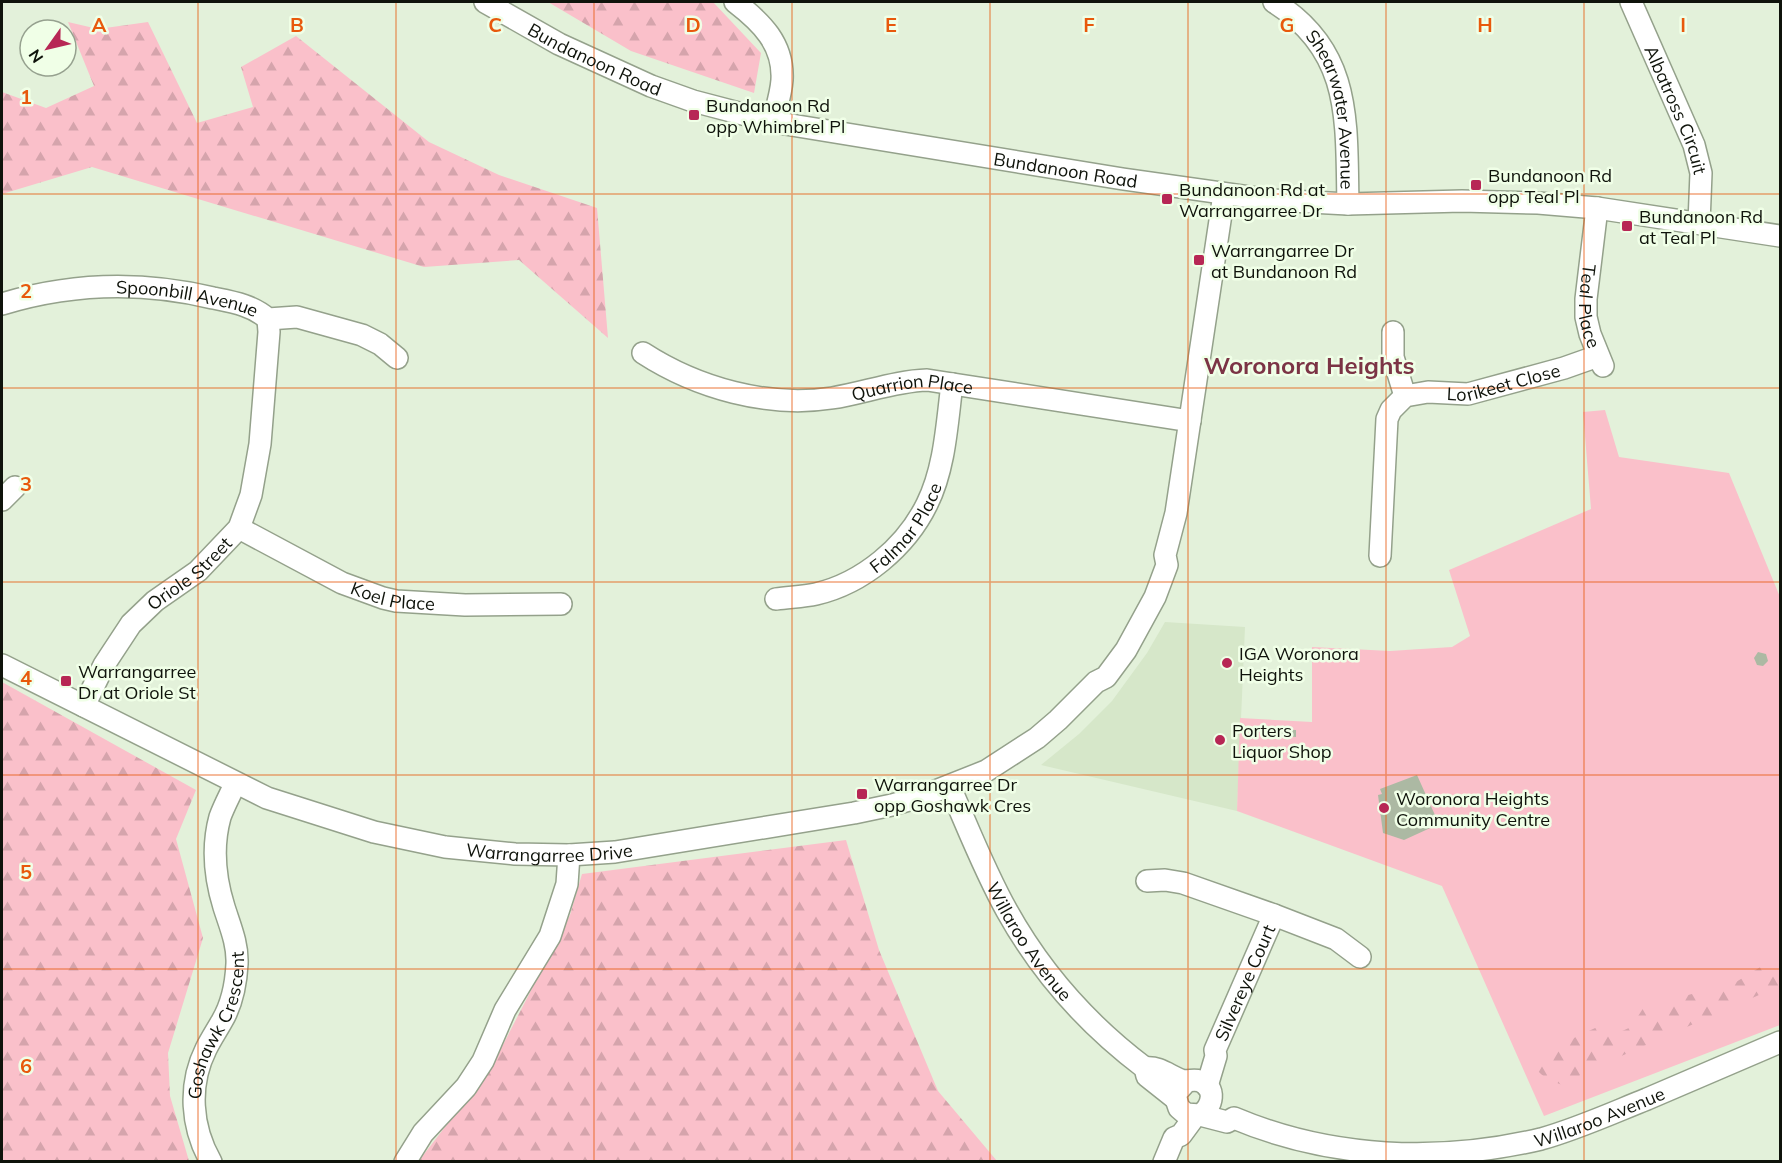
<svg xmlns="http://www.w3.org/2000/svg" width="1782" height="1163" font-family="Mulish,sans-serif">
<defs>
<pattern id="forest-firs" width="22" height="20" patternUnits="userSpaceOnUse" patternTransform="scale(1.5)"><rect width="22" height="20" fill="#fac0ca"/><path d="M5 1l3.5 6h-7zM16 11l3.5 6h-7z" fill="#d5a4ac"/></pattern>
</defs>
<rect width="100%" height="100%" fill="#e3f1da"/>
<path fill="#d6e7c9" d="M1165,622L1245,627L1237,811L1041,765L1079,734L1112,701L1147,653Z"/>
<path fill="#fac0ca" d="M1605,410L1619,457L1729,473L1780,597V1025L1544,1116L1442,886L1237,811L1240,718L1312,722V647L1390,651L1452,647L1470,636L1449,570L1591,509L1583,412Z"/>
<path fill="url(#forest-firs)" d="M548,2H713L761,53L754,93L631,51Z
M68,22L98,29L148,22L197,123L253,107L241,67L296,36L429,142L499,175L597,208L608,338L519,260L424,267L92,167L2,194V92L46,108L94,86Z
M2,682L196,790L176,839L203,938L168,1053L170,1096L189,1161H2Z
M846,840L879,950L938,1091L997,1161L418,1162L492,1066L570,915L582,874Z
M1780,955V982L1777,987L1592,1069L1562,1085C1542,1077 1532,1071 1530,1049L1548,1050L1608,1022L1620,1032L1631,1027L1644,1007L1736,982Z"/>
<path fill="#acb9a3" d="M1758,652L1766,654L1768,661L1763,666L1757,665L1754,658Z
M1274,729L1296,730V737L1274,735Z
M1417,775L1439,824L1404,840L1383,833L1378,795L1382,794L1380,789Z"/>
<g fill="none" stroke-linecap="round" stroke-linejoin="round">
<defs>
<g id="minor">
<path id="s1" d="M485,2L559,44L651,86L693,101L773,122L1123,179L1272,200L1348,204L1462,201L1538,203L1597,208L1780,236"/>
<path d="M735,2C761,22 784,44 782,80C781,94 776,109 773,122"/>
<path id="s2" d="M1274,2C1353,51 1346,122 1348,204"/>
<path id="s3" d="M1631,2L1694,145L1701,173L1699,223"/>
<path id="s4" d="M1597,208L1586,299V317L1590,334L1603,366"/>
<path id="s5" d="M2,304C71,283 142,281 213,298C233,302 252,305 268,319L297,317L362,335L380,344L397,358"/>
<path d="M1393,332V357L1405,396"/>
<path id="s6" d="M643,353C697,388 768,408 832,398C864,393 895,381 927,380L1190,421"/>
<path d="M2,500L15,487"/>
<path id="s7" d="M239,528L342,583L383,598L396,601L465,605L561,604"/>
<path id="s8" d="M1380,556L1387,419L1391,410L1405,396L1428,392L1468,394L1564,368L1598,356"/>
<path id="s9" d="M776,599C789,597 803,597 816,594C863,583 906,547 927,504C945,468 947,423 952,384"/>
<path id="s10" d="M2,665L267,798L374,832L445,847L515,854L569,855L615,852L854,813L892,805L923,796L986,771L1037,738L1058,720L1096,682L1106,677L1126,650L1155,597L1167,565L1165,555L1176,513L1224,194"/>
<path id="s11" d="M84,706L104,665L131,624L155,601L198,571L239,528L251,495L260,444L269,332L268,319"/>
<path id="s12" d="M950,787C968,828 985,872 1007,911C1042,974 1088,1025 1145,1068L1147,1076L1176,1099"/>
<path d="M1147,881L1165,880L1183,883L1274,915L1336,939L1360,957"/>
<path d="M1146,1068C1158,1066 1170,1076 1181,1080C1188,1082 1193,1079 1200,1081C1217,1087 1213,1107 1200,1115L1186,1114L1179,1108L1176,1099V1093L1186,1082"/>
<path id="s13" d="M1207,1086L1216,1056L1215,1050L1274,915"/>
<path id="s14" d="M1200,1115L1227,1122L1234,1118C1331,1159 1440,1163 1541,1139C1577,1129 1612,1113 1647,1099C1691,1080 1736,1061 1780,1042"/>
<path id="s15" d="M211,1162C191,1127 188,1085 206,1049C211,1039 217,1030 222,1021C232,1004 236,984 237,964C238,944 230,926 224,907C215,878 212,846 220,817C224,806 230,795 235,784"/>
<path d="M405,1162L423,1133L466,1087L483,1061L505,1010L550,936L567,884L569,855"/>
<path d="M1164,1162L1174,1138L1181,1135L1195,1116"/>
</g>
</defs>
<use href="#minor" stroke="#94a18b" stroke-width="24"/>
<use href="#minor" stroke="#fff" stroke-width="21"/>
</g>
<path fill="none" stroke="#e8590c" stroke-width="1.5" stroke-opacity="0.55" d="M198,2V1162M396,2V1162M594,2V1162M792,2V1162M990,2V1162M1188,2V1162M1386,2V1162M1584,2V1162M2,194H1780M2,388H1780M2,582H1780M2,775H1780M2,969H1780"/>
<g fill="#b72755" stroke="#f0ffe7" stroke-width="2">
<rect x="688" y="109" width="12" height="12" rx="3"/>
<rect x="1470" y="179" width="12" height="12" rx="3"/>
<rect x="1161" y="193" width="12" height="12" rx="3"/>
<rect x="1621" y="220" width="12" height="12" rx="3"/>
<rect x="1193" y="254" width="12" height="12" rx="3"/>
<circle cx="1227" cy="663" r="6"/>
<rect x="60" y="675" width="12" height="12" rx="3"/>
<circle cx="1220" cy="740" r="6"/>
<rect x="856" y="788" width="12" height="12" rx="3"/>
<circle cx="1384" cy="808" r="6"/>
</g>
<g text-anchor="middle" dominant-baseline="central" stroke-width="5" stroke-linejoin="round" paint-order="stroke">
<g font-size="18" fill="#0f130b" stroke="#f0ffe7">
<text stroke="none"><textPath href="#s1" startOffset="124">Bundanoon Road</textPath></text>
<text stroke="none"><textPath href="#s3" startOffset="117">Albatross Circuit</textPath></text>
<text stroke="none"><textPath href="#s2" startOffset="130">Shearwater Avenue</textPath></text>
<text stroke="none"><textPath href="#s1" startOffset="610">Bundanoon Road</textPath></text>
<text stroke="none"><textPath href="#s5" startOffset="188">Spoonbill Avenue</textPath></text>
<text stroke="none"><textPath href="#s4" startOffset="99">Teal Place</textPath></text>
<text stroke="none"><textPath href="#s8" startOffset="267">Lorikeet Close</textPath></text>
<text stroke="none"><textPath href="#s6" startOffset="280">Quarrion Place</textPath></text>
<text stroke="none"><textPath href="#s9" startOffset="156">Falmar Place</textPath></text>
<text stroke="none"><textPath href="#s11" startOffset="172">Oriole Street</textPath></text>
<text stroke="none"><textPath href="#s7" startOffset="170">Koel Place</textPath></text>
<text stroke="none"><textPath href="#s10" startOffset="586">Warrangarree Drive</textPath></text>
<text stroke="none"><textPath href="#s12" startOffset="174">Willaroo Avenue</textPath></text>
<text stroke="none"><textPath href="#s13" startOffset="111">Silvereye Court</textPath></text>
<text stroke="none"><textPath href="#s15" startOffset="144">Goshawk Crescent</textPath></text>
<text stroke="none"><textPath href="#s14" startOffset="411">Willaroo Avenue</textPath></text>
</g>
<g font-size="18" fill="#0f130b" stroke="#f0ffe7" text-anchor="start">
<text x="706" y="105">Bundanoon Rd<tspan x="706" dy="21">opp Whimbrel Pl</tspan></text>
<text x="1488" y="175">Bundanoon Rd<tspan x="1488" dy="21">opp Teal Pl</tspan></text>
<text x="1179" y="189">Bundanoon Rd at<tspan x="1179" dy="21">Warrangarree Dr</tspan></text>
<text x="1639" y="216">Bundanoon Rd<tspan x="1639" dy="21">at Teal Pl</tspan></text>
<text x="1211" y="250">Warrangarree Dr<tspan x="1211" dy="21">at Bundanoon Rd</tspan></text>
<text x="1239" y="653">IGA Woronora<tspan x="1239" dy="21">Heights</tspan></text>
<text x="78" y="671">Warrangarree<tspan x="78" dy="21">Dr at Oriole St</tspan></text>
<text x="1232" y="730">Porters<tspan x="1232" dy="21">Liquor Shop</tspan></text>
<text x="874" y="784">Warrangarree Dr<tspan x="874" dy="21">opp Goshawk Cres</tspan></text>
<text x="1396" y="798">Woronora Heights<tspan x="1396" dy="21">Community Centre</tspan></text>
</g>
<g font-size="24" font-weight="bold" fill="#7b3445" stroke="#f0ffe7">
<text x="1309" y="365">Woronora Heights</text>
</g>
</g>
<g font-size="20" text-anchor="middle" font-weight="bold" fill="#e8590c" stroke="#f0ffe7" stroke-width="5" stroke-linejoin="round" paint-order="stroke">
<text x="99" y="32">A</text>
<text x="297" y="32">B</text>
<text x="495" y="32">C</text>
<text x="693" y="32">D</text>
<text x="891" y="32">E</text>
<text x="1089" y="32">F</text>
<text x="1287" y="32">G</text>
<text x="1485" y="32">H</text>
<text x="1683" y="32">I</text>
<text x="26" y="104">1</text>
<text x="26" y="298">2</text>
<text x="26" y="491">3</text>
<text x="26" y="685">4</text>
<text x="26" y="879">5</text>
<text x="26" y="1073">6</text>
</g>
<rect width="1782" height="1163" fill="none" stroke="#0f130b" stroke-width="6"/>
<g transform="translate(48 48) rotate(236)"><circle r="28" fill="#f0ffe7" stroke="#96a18f" stroke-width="1.5"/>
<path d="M0-4.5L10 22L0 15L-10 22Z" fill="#b72755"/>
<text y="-9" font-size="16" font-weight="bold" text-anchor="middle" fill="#0f130b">N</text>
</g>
</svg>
